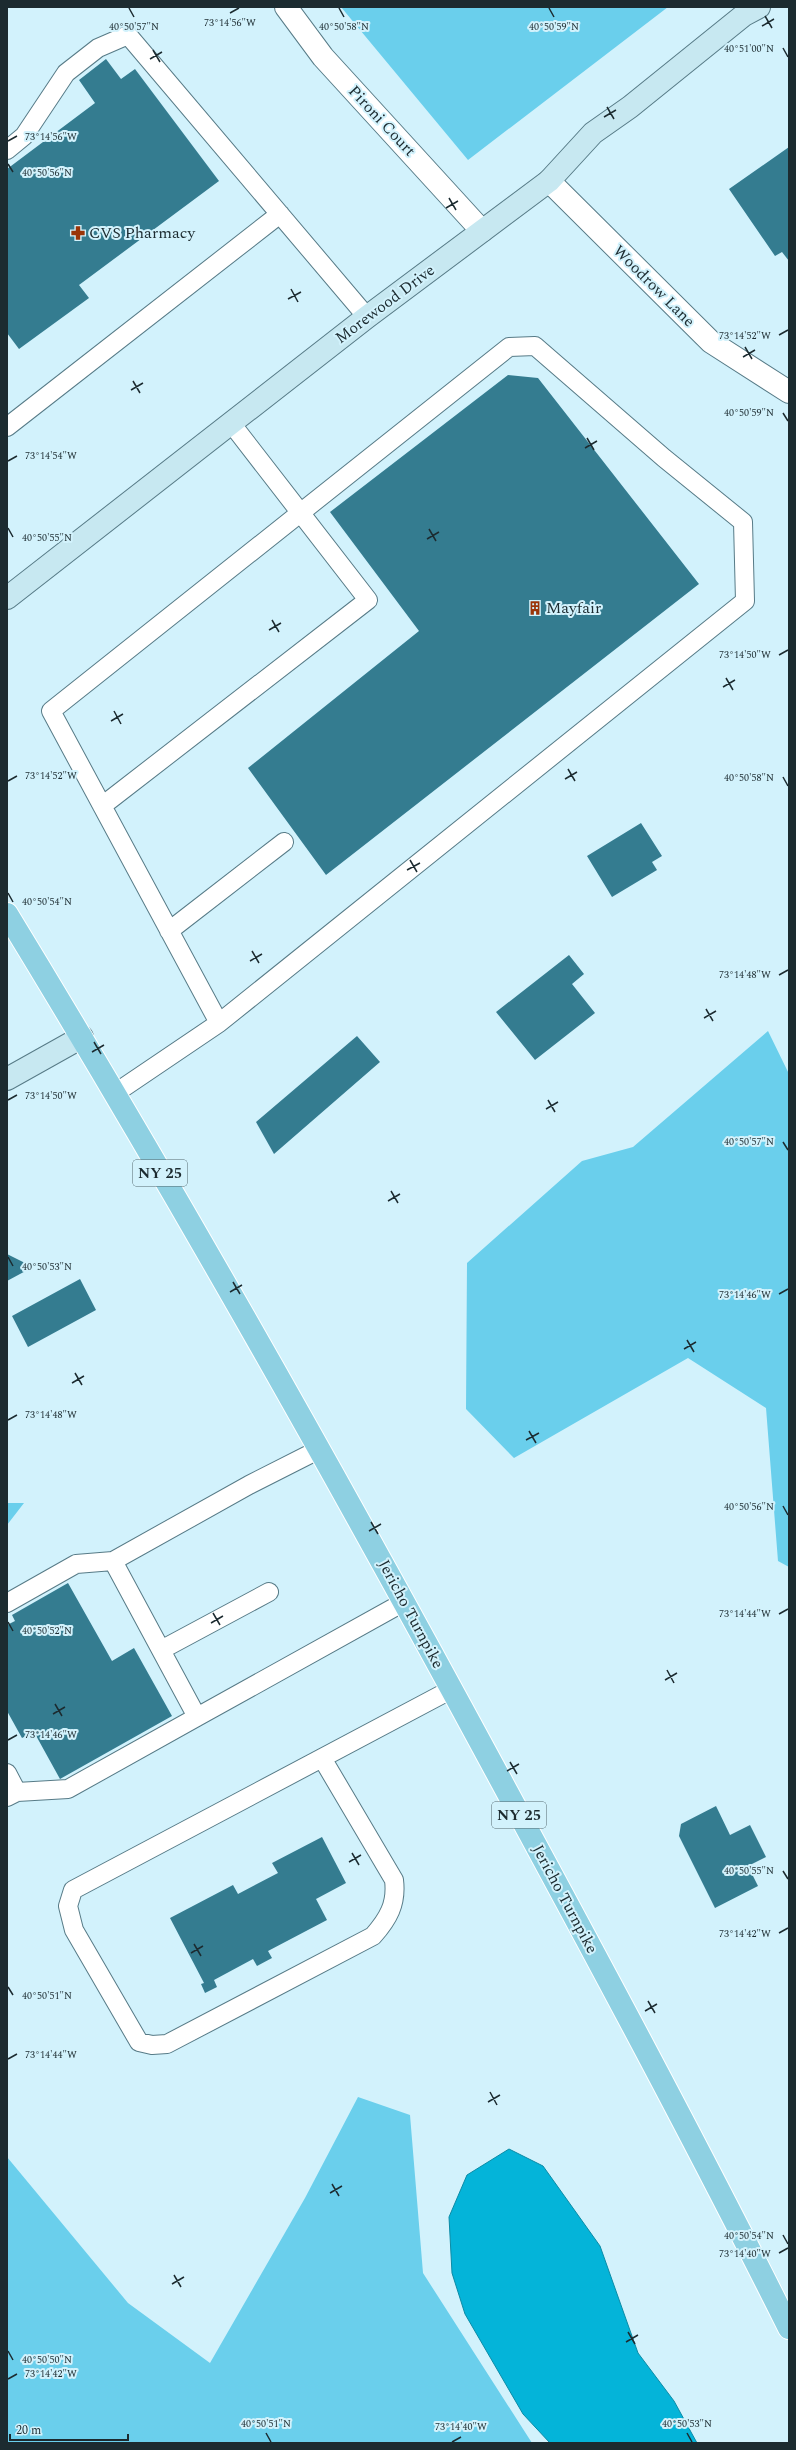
<svg xmlns="http://www.w3.org/2000/svg" width="796" height="2450" font-family="Spectral,serif">
<rect width="100%" height="100%" fill="#d2f2fc"/>
<path fill="#6acfec" d="M341,7H668L468,160Z
M768,1031L789,1074V1567L778,1561L766,1408L688,1358L514,1458L466,1409L467,1263L582,1161L633,1147Z
M7,1503H24L7,1525Z
M358,2097L410,2115L423,2273L532,2443H7V2157L128,2303L210,2363L305,2198Z"/>
<path fill="#04b4d9" stroke="#0b8ba6" d="M509,2149L543,2166L600,2246L638,2353L674,2401L697,2443H550L523,2414L465,2314L452,2273L449,2217L467,2175Z"/>
<path fill="#347c90" d="M106,59L121,79L135,69L219,181L79,285L89,298L19,349L7,333V169L95,103L79,80Z
M789,147V261L782,252L775,256L729,189Z
M508,375L538,378L699,584L326,875L248,768L419,631L330,512Z
M641,823L662,856L652,862L657,870L612,897L587,856Z
M569,955L584,974L572,984L595,1013L535,1060L496,1012Z
M357,1036L380,1062L274,1154L256,1122Z
M7,1254L33,1267L7,1281Z
M80,1279L96,1310L28,1347L12,1316Z
M68,1583L112,1661L134,1648L172,1716L60,1779L34,1732L22,1738L7,1711V1625L15,1621L12,1615Z
M716,1806L730,1835L750,1825L766,1857L748,1866L758,1886L715,1908L679,1836L681,1824Z
M322,1837L346,1883L316,1899L327,1920L268,1951L272,1958L257,1966L253,1959L214,1980L217,1987L205,1993L201,1984L204,1983L170,1918L233,1885L238,1894L278,1873L272,1863Z"/>
<g fill="none" stroke-linecap="round" stroke-linejoin="round">
<defs>
<path id="lane" d="M7,150L24,136L66,73L98,48L128,35L367,317
M535,346L664,458L743,522L745,601L219,1023L51,711L509,347Z
M7,427L280,214
M102,806L368,600L231,423
M169,931L284,842
M114,1094L219,1023
M320,1449L249,1485L113,1561L197,1717L404,1602
M7,1603L76,1564L113,1561
M161,1650L269,1592
M322,1758L394,1880C397,1904 388,1919 373,1936L167,2044L152,2045L139,2042L74,1930L68,1906L73,1890C199,1823 325,1756 452,1689
M7,1773L17,1792
M7,1797L17,1792L68,1789L197,1717"/>
<path id="street" d="M286,7L323,57L482,231
M549,181L711,342L789,392"/>
<path id="secondary" d="M7,598L367,317L549,181L593,133L630,107L744,15L759,7
M7,1079L82,1037"/>
<path id="primary" d="M7,914C179,1196 341,1484 498,1775C597,1958 696,2142 789,2328"/>
</defs>
<use href="#lane" stroke="#577b87" stroke-width="20"/>
<use href="#street" stroke="#577b87" stroke-width="24"/>
<use href="#secondary" stroke="#577b87" stroke-width="24"/>
<use href="#primary" stroke="#fff" stroke-width="24"/>
<use href="#lane" stroke="#fff" stroke-width="18"/>
<use href="#street" stroke="#fff" stroke-width="22"/>
<use href="#secondary" stroke="#c7e8f1" stroke-width="22"/>
<use href="#primary" stroke="#8ed0e2" stroke-width="22"/>
</g>
<path fill="none" stroke="#1c2b30" stroke-width="1.5" d="M129,8L134,17M339,8L344,17M549,8L554,17M230,13L239,8M765,16L772,28M762,26L774,19M783,48L788,57M153,50L160,62M150,59L162,52M607,107L614,119M604,117L616,110M8,141L17,136M8,164L13,172M449,198L456,210M446,208L458,201M291,289L298,302M288,299L301,292M779,335L788,330M745,347L752,359M743,357L755,350M133,381L140,393M131,390L143,383M783,413L788,421M587,438L594,450M585,448L597,441M8,461L17,456M8,528L13,537M429,529L436,541M427,539L439,532M272,620L279,632M269,630L281,623M779,655L788,650M726,678L733,690M723,687L735,680M114,711L121,724M111,721L123,714M568,769L575,781M783,777L788,786M565,779L577,772M8,781L17,776M410,860L417,872M407,870L420,863M8,893L13,902M252,951L259,963M250,961L262,954M779,975L788,970M706,1009L713,1021M704,1018L716,1011M94,1042L101,1054M92,1052L104,1045M8,1100L17,1095M548,1100L555,1112M546,1109L558,1102M783,1142L788,1150M391,1191L398,1203M388,1201L400,1194M8,1257L13,1266M233,1282L240,1294M230,1292L242,1285M779,1294L788,1289M687,1340L694,1352M684,1349L696,1342M75,1373L82,1385M72,1383L84,1376M8,1420L17,1415M529,1431L536,1443M526,1440L539,1433M783,1506L788,1515M371,1522L378,1534M369,1531L381,1524M213,1613L220,1625M779,1614L788,1609M8,1622L13,1631M211,1623L223,1616M667,1670L674,1683M665,1680L677,1673M55,1704L62,1716M53,1714L65,1707M8,1740L17,1735M510,1762L517,1774M507,1771L519,1764M352,1853L359,1865M349,1862L361,1855M783,1871L788,1879M779,1933L788,1928M194,1944L201,1956M191,1953L203,1946M8,1987L13,1995M648,2001L655,2013M645,2011L657,2004M8,2059L17,2054M490,2092L497,2105M488,2102L500,2095M332,2184L339,2196M330,2193L342,2186M783,2235L788,2244M779,2253L788,2248M174,2275L181,2287M172,2284L184,2277M628,2332L635,2344M626,2342L638,2335M8,2351L13,2360M8,2379L17,2374M266,2433L271,2442M687,2433L692,2442M452,2442L461,2437"/>
<defs>
<symbol id="pharmacy-bare" viewBox="-9 -9 18 18"><path d="M-2-6h4v4h4v4h-4v4h-4v-4h-4v-4h4Z" fill="#9a3509" stroke="#d2f2fc" stroke-width="2.5" paint-order="stroke"/></symbol>
<symbol id="building-bare" viewBox="-9 -9 18 18"><path d="M-4-6H4V6H1V3H-1V6H-4ZM-2.5-4.3h1.7v1.8h-1.7ZM.8-4.3h1.7v1.8H.8ZM-2.5-1h1.7V.8h-1.7ZM.8-1h1.7V.8H.8Z" fill="#9a3509" stroke="#d2f2fc" stroke-width="2.5" paint-order="stroke"/></symbol>
</defs>
<g fill-rule="evenodd">
<use href="#pharmacy-bare" x="68" y="223" width="20" height="20"/>
<use href="#building-bare" x="525" y="598" width="20" height="20"/>
</g>
<g text-anchor="middle" dominant-baseline="central" stroke-width="4" stroke-linejoin="round" paint-order="stroke">
<g fill="#d2f2fc" stroke="#53676d" stroke-width="1">
<rect x="133" y="1160" width="54" height="26" rx="3"/>
<rect x="492" y="1802" width="54" height="26" rx="3"/>
</g>
<g font-size="15" font-weight="bold" fill="#1c2b30">
<text x="160" y="1173">NY 25</text>
<text x="519" y="1815">NY 25</text>
</g>
<g font-size="16" fill="#1c2b30" stroke="#d2f2fc">
<text transform="translate(382 121) rotate(47)">Pironi Court</text>
<text transform="translate(654 286) rotate(45)">Woodrow Lane</text>
<text transform="translate(385 304) rotate(-37)">Morewood Drive</text>
<text transform="translate(411 1614) rotate(62)">Jericho Turnpike</text>
<text transform="translate(565 1899) rotate(62)">Jericho Turnpike</text>
</g>
<g font-size="16" fill="#1c2b30" stroke="#d2f2fc" text-anchor="start">
<text x="89" y="233">CVS Pharmacy</text>
<text x="546" y="608">Mayfair</text>
</g>
</g>
<g font-size="10" text-anchor="middle" fill="#1c2b30" stroke="#d2f2fc" stroke-width="4" stroke-linejoin="round" paint-order="stroke">
<text x="230" y="26">73°14'56"W</text>
<text x="134" y="30">40°50'57"N</text>
<text x="344" y="30">40°50'58"N</text>
<text x="554" y="30">40°50'59"N</text>
<text x="749" y="52">40°51'00"N</text>
<text x="51" y="140">73°14'56"W</text>
<text x="47" y="176">40°50'56"N</text>
<text x="745" y="339">73°14'52"W</text>
<text x="749" y="416">40°50'59"N</text>
<text x="51" y="459">73°14'54"W</text>
<text x="47" y="541">40°50'55"N</text>
<text x="745" y="658">73°14'50"W</text>
<text x="51" y="779">73°14'52"W</text>
<text x="749" y="781">40°50'58"N</text>
<text x="47" y="905">40°50'54"N</text>
<text x="745" y="978">73°14'48"W</text>
<text x="51" y="1099">73°14'50"W</text>
<text x="749" y="1145">40°50'57"N</text>
<text x="47" y="1270">40°50'53"N</text>
<text x="745" y="1298">73°14'46"W</text>
<text x="51" y="1418">73°14'48"W</text>
<text x="749" y="1510">40°50'56"N</text>
<text x="745" y="1617">73°14'44"W</text>
<text x="47" y="1634">40°50'52"N</text>
<text x="51" y="1738">73°14'46"W</text>
<text x="749" y="1874">40°50'55"N</text>
<text x="745" y="1937">73°14'42"W</text>
<text x="47" y="1999">40°50'51"N</text>
<text x="51" y="2058">73°14'44"W</text>
<text x="749" y="2239">40°50'54"N</text>
<text x="745" y="2257">73°14'40"W</text>
<text x="47" y="2363">40°50'50"N</text>
<text x="51" y="2377">73°14'42"W</text>
<text x="266" y="2427">40°50'51"N</text>
<text x="687" y="2427">40°50'53"N</text>
<text x="461" y="2430">73°14'40"W</text>
</g>
<rect width="796" height="2450" fill="none" stroke="#1c2b30" stroke-width="16"/>
<path d="M10 2434v6h118v-6" fill="none" stroke="#1c2b30" stroke-width="2"/>
<text x="16" y="2434" font-size="12" fill="#1c2b30" stroke="#d2f2fc" stroke-width="3" paint-order="stroke">20 m</text>
</svg>
